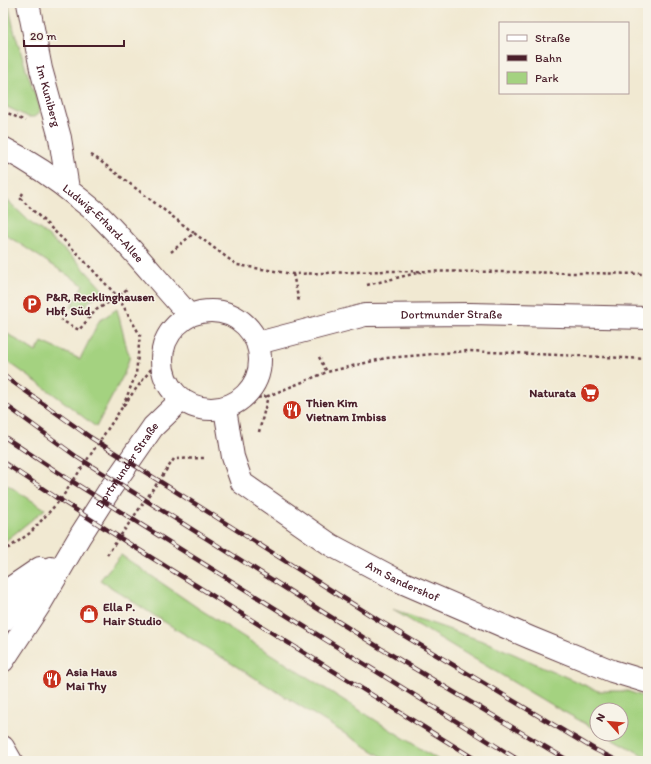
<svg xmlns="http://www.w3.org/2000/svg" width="651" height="764" font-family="Itim,sans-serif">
<rect width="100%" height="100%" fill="#f7f3e8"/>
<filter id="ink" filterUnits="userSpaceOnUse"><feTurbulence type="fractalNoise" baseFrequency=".025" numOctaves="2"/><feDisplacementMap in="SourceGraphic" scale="8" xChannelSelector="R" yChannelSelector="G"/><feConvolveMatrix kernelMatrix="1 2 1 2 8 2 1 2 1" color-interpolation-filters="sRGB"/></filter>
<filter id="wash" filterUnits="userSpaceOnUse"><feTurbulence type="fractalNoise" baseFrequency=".012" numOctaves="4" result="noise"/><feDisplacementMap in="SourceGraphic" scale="16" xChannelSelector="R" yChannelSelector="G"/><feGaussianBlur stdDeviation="0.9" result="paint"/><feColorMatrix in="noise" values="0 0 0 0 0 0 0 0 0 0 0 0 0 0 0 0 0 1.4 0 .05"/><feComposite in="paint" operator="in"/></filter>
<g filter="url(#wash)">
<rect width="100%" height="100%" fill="#f1e9d2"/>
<path fill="#a4d280" stroke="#777856" d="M3,3H8L14,30L26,69L40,108L39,113L34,117H28L3,105Z
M3,196L32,224L42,231L76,260L102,289V292L88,302L81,312L71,307L83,285L3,233Z
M117,309L127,349L130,356L124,374L96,427L59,398L3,358V331L36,352L42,342L80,359L99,321Z
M3,482L45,509L3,543Z
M121,555L198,608L440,761H389L155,616L100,580Z
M393,610L491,644L598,691H627L648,698V758L605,734H621V710H597V730L548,703Z"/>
</g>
<g filter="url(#ink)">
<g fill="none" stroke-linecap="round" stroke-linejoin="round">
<defs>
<g id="minor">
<path id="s1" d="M28,3L41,69L60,138L68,189"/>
<path id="s2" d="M225,409L233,457L242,483L331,545L399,581L531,638L612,671L648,682"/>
</g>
<g id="major">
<path id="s3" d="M3,148C31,162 57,180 81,200C87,205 94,210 100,216C131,247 159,282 189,315"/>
<circle cx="211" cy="360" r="49"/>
<path id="s4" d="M258,343L365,315L470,314L648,318"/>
<path d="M3,593L40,568"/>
<path d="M3,621L51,568"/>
<path id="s5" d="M3,661L39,606L80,536L110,489L153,427L181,400"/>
<path d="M3,747L11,761"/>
</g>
</defs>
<use href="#minor" stroke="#633d44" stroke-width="24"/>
<use href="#major" stroke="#633d44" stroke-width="24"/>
<path stroke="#633d44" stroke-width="2.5" stroke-dasharray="3 3" stroke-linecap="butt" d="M3,111L25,121
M91,155L95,157L194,233
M23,193L20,198L73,249L118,297L96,310L79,330L61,320
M171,252L194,233L237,265L293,274L386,271L507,272L648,274
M293,274L299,302
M367,285L421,272
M319,357L327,372
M252,399L268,396
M123,406L136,374L140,335L118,297L128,288
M259,432L268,396L327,372L386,358L468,351L648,359
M3,552L30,533L61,499L123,406L161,356
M107,555L174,459L204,458"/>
<use href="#minor" stroke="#fff" stroke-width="22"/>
<use href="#major" stroke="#fff" stroke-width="22"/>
<defs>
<path id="rail" d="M3,375L90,437L378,620L517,703L594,749L618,761
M3,403L77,457L152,504L380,648L569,761
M3,436L65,477L140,524L520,761
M3,462L54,496L128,543L478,761"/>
</defs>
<use href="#rail" stroke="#4a1f2b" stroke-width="4.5"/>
<use href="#rail" stroke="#f7f3e8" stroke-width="3" stroke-dasharray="9" stroke-linecap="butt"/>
</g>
</g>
<defs>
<symbol id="parking-disc" viewBox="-11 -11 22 22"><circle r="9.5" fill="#c8321e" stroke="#f7f3e8"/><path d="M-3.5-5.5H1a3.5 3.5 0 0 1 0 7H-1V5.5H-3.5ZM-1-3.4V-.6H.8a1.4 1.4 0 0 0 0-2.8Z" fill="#fff"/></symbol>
<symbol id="supermarket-disc" viewBox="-11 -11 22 22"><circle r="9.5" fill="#c8321e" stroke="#f7f3e8"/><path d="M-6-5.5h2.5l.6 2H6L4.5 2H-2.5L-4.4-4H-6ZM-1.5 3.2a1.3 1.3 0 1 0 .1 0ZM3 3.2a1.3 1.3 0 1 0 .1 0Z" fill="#fff"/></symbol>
<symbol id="restaurant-disc" viewBox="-11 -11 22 22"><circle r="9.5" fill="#c8321e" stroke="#f7f3e8"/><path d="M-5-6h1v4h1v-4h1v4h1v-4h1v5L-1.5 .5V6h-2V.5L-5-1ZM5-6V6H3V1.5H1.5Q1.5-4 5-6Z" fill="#fff"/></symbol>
<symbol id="shop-disc" viewBox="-11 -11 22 22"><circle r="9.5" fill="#c8321e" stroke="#f7f3e8"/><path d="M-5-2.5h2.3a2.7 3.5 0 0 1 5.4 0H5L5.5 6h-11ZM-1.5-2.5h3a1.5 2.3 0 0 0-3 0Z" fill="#fff"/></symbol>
</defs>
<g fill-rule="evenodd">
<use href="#parking-disc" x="21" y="293" width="22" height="22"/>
<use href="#supermarket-disc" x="579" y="382" width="22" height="22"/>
<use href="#restaurant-disc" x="281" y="399" width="22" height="22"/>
<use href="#shop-disc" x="78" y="603" width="22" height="22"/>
<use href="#restaurant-disc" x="41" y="668" width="22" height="22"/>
</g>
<g text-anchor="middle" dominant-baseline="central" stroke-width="3" stroke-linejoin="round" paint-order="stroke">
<g font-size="12" fill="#4a1f2b" stroke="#f7f3e8">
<text stroke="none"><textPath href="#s1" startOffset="95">Im Kuniberg</textPath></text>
<text stroke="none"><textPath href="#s3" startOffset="126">Ludwig-Erhard-Allee</textPath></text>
<text stroke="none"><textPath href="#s4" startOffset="197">Dortmunder Straße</textPath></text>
<text stroke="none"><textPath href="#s5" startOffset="232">Dortmunder Straße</textPath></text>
<text stroke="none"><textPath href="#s2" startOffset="265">Am Sandershof</textPath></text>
</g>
<g font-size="12" font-weight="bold" fill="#4a1f2b" stroke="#f7f3e8" text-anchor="start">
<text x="46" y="297">P&amp;R, Recklinghausen<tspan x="46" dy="14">Hbf, Süd</tspan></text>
<text x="576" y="393" text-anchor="end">Naturata</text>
<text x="306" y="403">Thien Kim<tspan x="306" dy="14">Vietnam Imbiss</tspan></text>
<text x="103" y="607">Ella P.<tspan x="103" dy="14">Hair Studio</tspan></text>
<text x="66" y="672">Asia Haus<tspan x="66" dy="14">Mai Thy</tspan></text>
</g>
</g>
<rect width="651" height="764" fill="none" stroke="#f7f3e8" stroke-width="16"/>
<rect x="499" y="22" width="130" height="72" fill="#f7f3e8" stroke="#b29e9c"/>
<rect x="507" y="35" width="20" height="6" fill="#ffffff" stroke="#b29e9c"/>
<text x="535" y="42" font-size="12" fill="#4a1f2b">Straße</text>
<rect x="507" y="55" width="20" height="6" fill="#4a1f2b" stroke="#b29e9c"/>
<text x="535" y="62" font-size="12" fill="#4a1f2b">Bahn</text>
<rect x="507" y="72" width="20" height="12" fill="#a4d280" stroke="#b29e9c"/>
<text x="535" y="82" font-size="12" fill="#4a1f2b">Park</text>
<g transform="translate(609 722) rotate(297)"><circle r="19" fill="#f7f3e8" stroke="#b29e9c"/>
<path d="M0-3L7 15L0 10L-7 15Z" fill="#c8321e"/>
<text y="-6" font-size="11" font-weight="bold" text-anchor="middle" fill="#4a1f2b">N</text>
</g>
<path d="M24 40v6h100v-6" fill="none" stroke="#4a1f2b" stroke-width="2"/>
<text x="30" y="40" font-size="12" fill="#4a1f2b" stroke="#f7f3e8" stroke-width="3" paint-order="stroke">20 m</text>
</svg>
